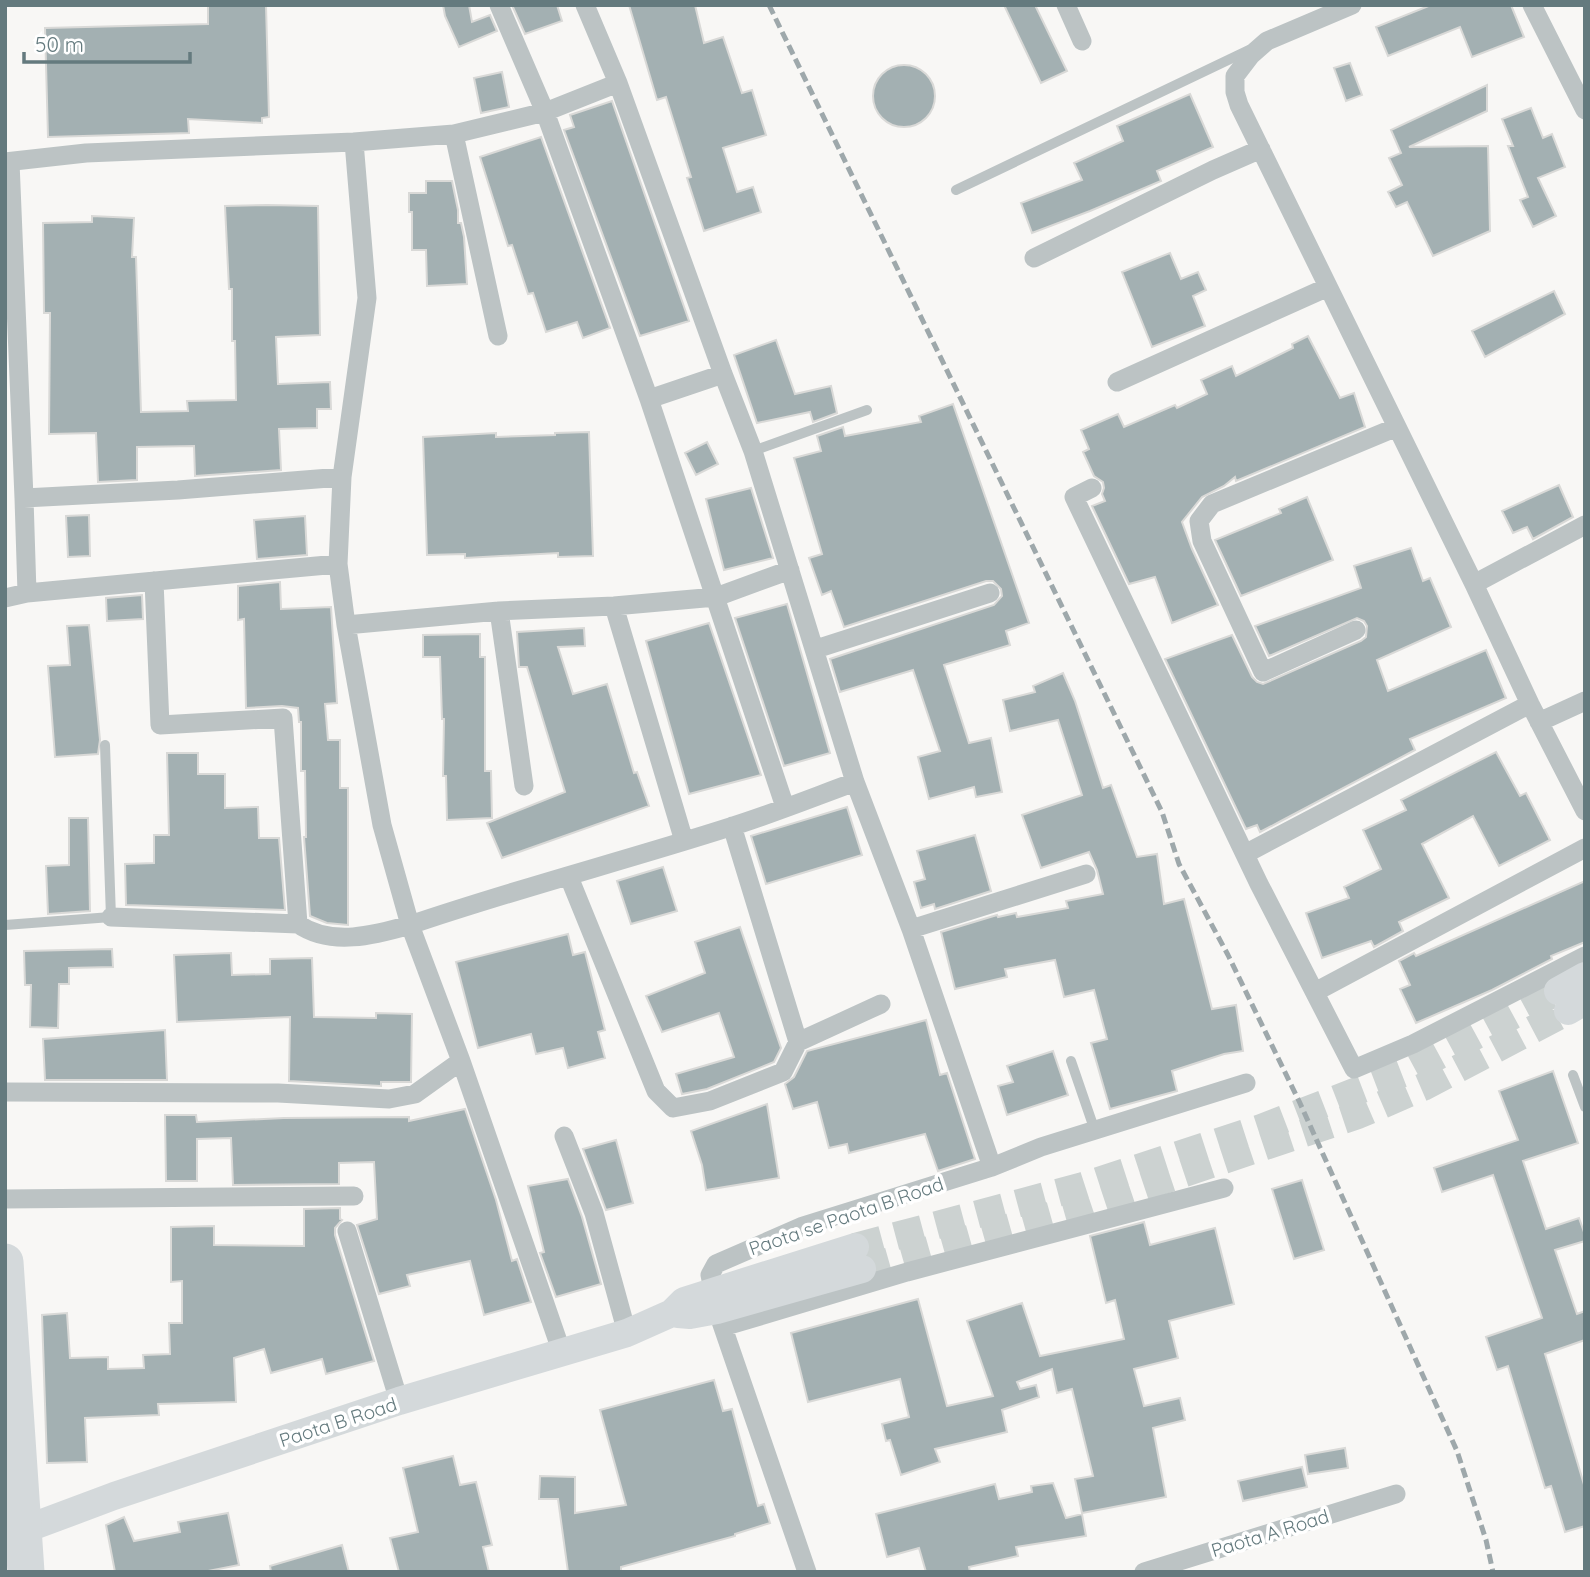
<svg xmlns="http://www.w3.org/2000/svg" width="1590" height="1577" font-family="Quicksand,sans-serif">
<rect width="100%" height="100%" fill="#f8f7f5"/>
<path fill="#a3b0b2" stroke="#d9d9d7" stroke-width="2" d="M208,5H266L269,117L262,118V123L188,119L189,133L48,137L45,28L208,24Z
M443,5H469L472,22L490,15L497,31L459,47L445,16Z
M512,5H557L562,21L525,34Z
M629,5H695L704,43L723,37L742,93L752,90L766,135L723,148L737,192L753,187L761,212L704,231L687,178L691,177L666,97L657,100Z
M1004,5H1035L1067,71L1041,83Z
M1431,5H1511L1524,37L1472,57L1460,27L1388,56L1376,27Z
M1350,63L1362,95L1346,101L1334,68Z
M873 96a31 31 0 1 1 62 0a31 31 0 1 1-62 0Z
M502,72L509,107L481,113L474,78Z
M1487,85V111L1409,147L1488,146L1490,231L1433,256L1407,202L1396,207L1388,192L1402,185L1389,158L1401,153L1391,130Z
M1190,94L1213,147L1157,171L1161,181L1090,211L1032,233L1021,203L1082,180L1074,163L1123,141L1117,126Z
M612,101L689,321L640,336L564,130L574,127L570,115Z
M1531,108L1543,138L1552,134L1565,167L1538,178L1556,216L1533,227L1520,200L1528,197L1508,146H1513L1502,119Z
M541,137L610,328L583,338L577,322L546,332L533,293L528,294L512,245L508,246L480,157Z
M426,181H452L458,210V223H461L464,237L467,284L427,286L426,250H412V212H409V193H426Z
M267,205L318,206L320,335L276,337L278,384L330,382L331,409H317V428L279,429L281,470L195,476L194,446L137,447V480L98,482L96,433L49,434L50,313H44L43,223L92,222V216L134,218L132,257H136L141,412L188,411L187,401L236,400L235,341H232V289H229L225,206Z
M1170,253L1181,279L1198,272L1206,290L1193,296L1205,326L1152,347L1122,272Z
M1554,291L1565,314L1485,357L1472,331Z
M1308,336L1340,398L1354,393L1365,427L1236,481L1235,477L1224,486L1202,497L1182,522L1192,549L1218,605L1172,623L1155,577L1129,584L1092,506L1105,501L1102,494L1104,488L1103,482L1094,476L1083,452L1089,449L1081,430L1118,414L1124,427L1175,405L1177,408L1207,394L1201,380L1232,366L1236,376L1293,348L1292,344Z
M776,340L795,394L831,386L837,413L813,422L810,412L757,423L734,355Z
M953,404L1029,623L1006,631L1010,645L944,665L969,743L991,738L1002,792L976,797L974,787L929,799L918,757L940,751L913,670L840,692L830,659L994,605L1002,596L1001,589L993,581H986L844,627L831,591L822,595L809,558L822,554L794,458L821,451L817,436L843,427L845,436L921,422L919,416Z
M589,432L593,556L558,557V553L465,558V554L427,555L423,437L496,433V437L555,435V433Z
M707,442L718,464L696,475L685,453Z
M1559,485L1573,517L1533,539L1527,527L1513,533L1502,511Z
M751,488L773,558L724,570L706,499Z
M1307,497L1333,560L1241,596L1215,540L1281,513L1279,509Z
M89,515L90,556L68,557L66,516Z
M305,516L307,555L257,559L254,520Z
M1411,548L1423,581L1430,578L1451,627L1377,660L1388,691L1486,650L1506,698L1410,739L1415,750L1281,821L1260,832L1257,825L1246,829L1165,659L1232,635L1252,677L1257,682L1263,684L1361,641L1366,637L1367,626L1364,621L1357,618L1269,656L1255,626L1361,588L1354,566Z
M280,582L281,609L331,607L337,703L325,704L328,740H340V788H348V925L327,923L310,916L304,837H306L305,771H301V722H299L298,708L282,706L246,708L244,619L238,620V586Z
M142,595L143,619L107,621L106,598Z
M787,604L830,753L784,766L735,618Z
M709,623L761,775L689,794L646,641Z
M89,625L100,740L98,754L55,757L48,666L70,665L67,626Z
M584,628L585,646L558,647L573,694L607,684L634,773L637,772L649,806L502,858L487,823L565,792L527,667H519L517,632Z
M480,634V657H485V771H491L492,818L447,820L446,776H443L444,719H442L440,657H423V635Z
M1063,673L1075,701L1103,788L1111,785L1137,857L1157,854L1164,904L1184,899L1212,1009L1236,1005L1243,1051L1224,1054L1172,1071L1177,1091L1110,1109L1091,1043L1107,1039L1094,990L1064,997L1055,960L1005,969L1007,977L955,989L941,932L997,915L998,917L1016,913L1017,917L1068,908L1066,901L1103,894L1097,870L1089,852L1041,868L1022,815L1082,795L1058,720L1010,731L1003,700L1035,692L1033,686Z
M1496,752L1520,796L1526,793L1550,840L1499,866L1473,816L1422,844L1449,898L1399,922L1403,931L1374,947L1371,941L1322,958L1306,913L1349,898L1344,887L1381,869L1363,830L1406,810L1401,800Z
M167,753H198V774H225V808L258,807L259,838H279L285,910L126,905L125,864L154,863V835H169Z
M847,807L862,855L766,884L751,836Z
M69,818H88L90,911L48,914L46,866L69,865Z
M975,835L991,891L935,909L934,904L921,908L914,882L925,879L917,851Z
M663,867L677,911L631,924L617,881Z
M1585,881V942L1551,956L1552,959L1492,990L1416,1023L1400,989L1410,985L1399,961L1414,953L1416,956Z
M740,927L781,1048L774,1062L707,1089L682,1094L676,1074L734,1057L719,1013L662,1032L646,996L705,973L695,942Z
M568,934L573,955L585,952L605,1030L598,1032L605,1058L568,1068L563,1048L536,1054L531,1034L478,1048L456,962Z
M112,949L113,967L69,968V984H59L58,1028L30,1027L31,985H25L24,951Z
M231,953L232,975L270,974V959L312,958L314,1017L376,1018V1013L412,1014L411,1082H381V1086L289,1081L290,1017L177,1022L174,955Z
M926,1020L940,1075L947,1073L975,1159L938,1171L925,1134L849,1153L847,1144L829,1148L817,1102L793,1109L785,1084L794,1077L807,1051Z
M165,1030L167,1080H45L43,1039Z
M1053,1051L1068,1095L1007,1115L998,1086L1013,1082L1007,1066Z
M1553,1071L1578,1143L1523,1161L1546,1229L1579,1218L1585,1235V1241L1555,1250L1577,1314L1585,1311V1340L1545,1354L1585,1488V1526L1565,1532L1551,1486L1545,1488L1508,1366L1497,1370L1486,1337L1542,1318L1493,1175L1442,1192L1434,1168L1518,1140L1499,1091Z
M767,1104L779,1178L706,1190L702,1165L691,1131Z
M465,1109L496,1200L512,1261L517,1259L531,1302L484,1315L470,1261L407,1275L410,1286L379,1294L357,1225L377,1219L374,1162L339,1163V1184L233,1185L231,1138L197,1139V1181H166L165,1115H196L197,1122L284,1118L409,1117V1121Z
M616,1140L633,1203L606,1210L583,1149Z
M568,1179L582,1217L601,1284L556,1297L540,1253L544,1252L528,1186Z
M1302,1180L1324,1250L1294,1259L1272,1189Z
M340,1208V1219L342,1220L335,1228V1235L374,1361L326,1374L322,1359L271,1373L264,1349L234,1358L236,1402L158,1404L159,1415L85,1418L87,1462L47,1463L42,1315L67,1313L70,1358L108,1357V1369L144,1368L143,1355L170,1354L169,1323H182V1281L171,1282V1227L214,1226V1245L304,1246V1209Z
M1144,1222L1150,1245L1215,1228L1234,1304L1169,1321L1178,1358L1134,1369L1144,1406L1180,1398L1185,1420L1153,1428L1166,1497L1082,1513L1075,1479L1093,1476L1072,1389L1057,1393L1052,1369L1017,1382L1020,1389L1036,1385L1039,1397L1002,1410L1007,1432L935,1449L940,1462L901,1475L890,1440L886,1441L882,1424L909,1417L900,1379L808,1402L791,1333L918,1299L947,1406L993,1396L967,1321L1022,1303L1040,1356L1124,1339L1115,1300L1106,1303L1090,1236Z
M714,1380L723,1411L732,1409L758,1506L764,1504L770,1523L735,1534V1536L621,1567V1572H568L558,1499H539L540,1476L575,1477V1513L626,1505L600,1410Z
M1345,1448L1348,1468L1308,1474L1305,1455Z
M453,1456L460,1485L476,1482L492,1545L483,1547L489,1572H399L390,1538L418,1532L403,1468Z
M1302,1467L1307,1487L1243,1501L1238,1481Z
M1053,1483L1066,1518L1082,1514L1086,1536L1016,1547L1018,1556L969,1567L970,1572H926L919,1548L887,1557L876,1514L995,1484L999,1499L1032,1492L1031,1486Z
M228,1513L239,1565L203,1572H115L106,1525L124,1517L134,1541L180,1532L178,1522Z
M342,1545L349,1572H271L270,1566Z"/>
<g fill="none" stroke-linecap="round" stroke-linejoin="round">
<path stroke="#ccd2d1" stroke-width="28" stroke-dasharray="28 14" stroke-linecap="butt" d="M855,1247L1083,1186L1261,1128L1414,1069L1558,991
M862,1269L1089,1205L1358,1115L1423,1087L1568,1011"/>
<path stroke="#bcc3c4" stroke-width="10" d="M956,190L1249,50
M753,451L867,410
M5,925L111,917L105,745
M1071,1061L1095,1131
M1573,1075L1585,1107"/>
<path stroke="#bcc3c4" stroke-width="19" d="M499,5L545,112L649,399L723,374
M585,5L618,83L723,374L753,451L855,782L911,929L992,1167
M1066,5L1082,41
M1352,5L1267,41L1251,55L1235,76V92L1239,105L1474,584L1530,704L1585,811
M1532,5L1585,110
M454,134L498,336
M354,142L367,298L342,477L338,564L346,625L382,825L410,925C515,889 624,861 730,827C772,814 814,797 855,782
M5,162L86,153L354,142L454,134L545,112L618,83
M10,162L24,498L178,490L342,477
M1034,258L1213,170L1261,149
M1117,382L1328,287
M649,399L785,807
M1092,488L1074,497L1259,884L1354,1069L1413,1044L1585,956
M24,498L27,593
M1474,584L1585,525
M5,598L27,593L338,564
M614,606L684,841
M499,611L524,786
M346,625L499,611L614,606L716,597L790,570
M1356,630L1263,672L1202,541L1199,521L1212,504L1397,427
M816,649L990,593
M1539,722L1585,701
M732,826L798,1042
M1245,854L1530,704
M569,877L656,1091L673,1108L710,1101L783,1072L798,1042L881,1004
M111,917L298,924
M911,929L1086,874
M1315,992L1585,848
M461,1061L562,1353
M5,1092L278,1093L389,1099L415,1094L461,1061L410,925C375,935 331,947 298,924L283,718L160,725L154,581
M564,1136L594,1213L627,1333
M5,1199L354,1196
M347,1231L399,1401
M723,1327L907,1272L1224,1188
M807,1572L717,1310L710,1275L716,1264L803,1226L992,1167L1041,1147L1246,1083
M1144,1572L1396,1494"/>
<path stroke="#d4d9db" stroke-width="28" d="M1558,991L1585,976
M1568,1011L1585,1001
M678,1314L690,1315L717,1310L862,1269
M5,1532L23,1530L114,1496L399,1401L627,1333L672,1313L684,1301L855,1247"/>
<path stroke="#d4d9db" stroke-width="37" d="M5,1262L26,1572"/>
<path stroke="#9ea8ab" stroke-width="5" stroke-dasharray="10 5" stroke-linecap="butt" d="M769,5L1162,812L1179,864L1228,955L1299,1101L1457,1451L1486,1540L1493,1572"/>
</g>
<g text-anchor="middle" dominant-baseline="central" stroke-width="7" stroke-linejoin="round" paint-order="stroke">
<g font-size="19" fill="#647a7e" stroke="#fff">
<text transform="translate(846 1216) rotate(-19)">Paota se Paota B Road</text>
<text transform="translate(338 1422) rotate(-18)">Paota B Road</text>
<text transform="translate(1270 1533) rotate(-17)">Paota A Road</text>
</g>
</g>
<rect width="1590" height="1577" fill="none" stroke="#647a7e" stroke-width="14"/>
<path d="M24 52v10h166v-10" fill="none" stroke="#647a7e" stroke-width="3.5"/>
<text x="35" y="52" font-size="21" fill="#647a7e" stroke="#ffffff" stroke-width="5" paint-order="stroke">50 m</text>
</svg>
